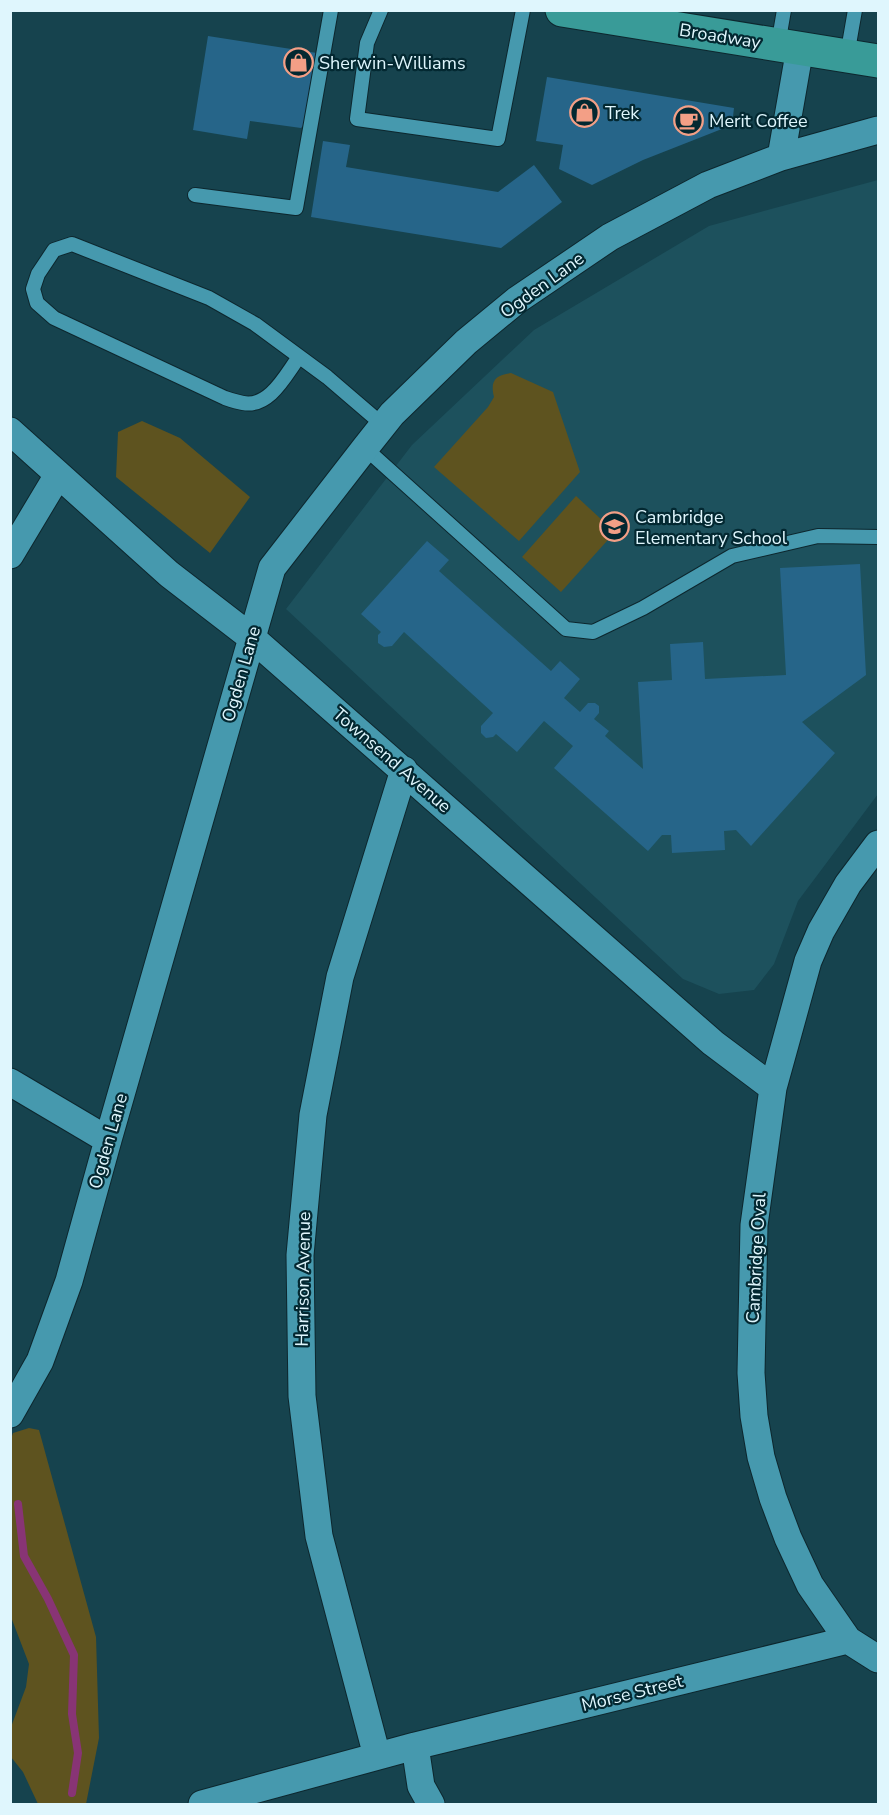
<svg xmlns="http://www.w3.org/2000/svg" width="889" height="1815" font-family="'Nunito Sans',sans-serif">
<rect width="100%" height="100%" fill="#16434e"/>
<path fill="#1d515d" d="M878,180V794L798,901L774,964L754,990L719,994L683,979L286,609L412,445L534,330L709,226Z"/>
<path fill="#5e531f" d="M511,373L553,392L580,472L519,541L434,467L488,407L494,397C490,381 495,375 511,373Z
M142,421L180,438L250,497L210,553L116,477L118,432Z
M576,496L615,532L561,592L522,557Z
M29,1428L39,1430L96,1637L99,1738L86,1804H38L23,1772L11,1757V1727L26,1687L29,1664L11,1617V1439L13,1433Z"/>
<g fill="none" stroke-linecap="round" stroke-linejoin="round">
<path stroke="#883475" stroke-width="8" d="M18,1504L24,1556L48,1599L74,1655L72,1714L78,1753L72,1793"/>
</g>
<path fill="#266589" d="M208,36L317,53L305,124L301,128L250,121L247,139L193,130Z
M547,77L734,108L732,125L643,160L592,185L559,169L563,145L536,141Z
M323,141L350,145L346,167L498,192L534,165L562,202L501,248L311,217Z
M427,541L449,560L439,571L551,671L560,661L580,679L564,698L580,712L588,703H595L599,706V713L594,719L609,731L605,736L643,769L638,682L672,680L670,644L703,642L705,679L786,675L780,568L860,564L866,675L802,722L835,753L751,846L736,830L724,831L725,850L672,853L671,835H662L648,851L554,768L573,746L544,721L517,752L496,734L493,737L486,738L481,733V726L493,713L404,632L392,646L384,647L378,643V635L381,632L361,614Z"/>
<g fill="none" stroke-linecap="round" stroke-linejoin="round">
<defs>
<path id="lane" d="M381,10L367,43L357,119L498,139L523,10
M778,45L784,10
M847,56L855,10
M195,195L296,208L331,10
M299,357C286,374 270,408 243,403C237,402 231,400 225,398L54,318L37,303L33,289L38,274L54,250L72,244L209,298L255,324L327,377L383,425
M365,448L566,629L593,632L643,608L732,556L818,536L878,537"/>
<path id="street" d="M781,157L800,48
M10,431L169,574L252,638L713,1043L773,1088
M10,555L58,475
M878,844L848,884L821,931L808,961L773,1088L754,1225L751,1373L754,1416L761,1457L773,1498L788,1538L810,1585L848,1640L878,1659
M10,1082L108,1140
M10,1414L40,1361L69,1281L108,1140L272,568L365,448L392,414L466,342L517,300L610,237L708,185L781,157L878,130
M415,1746L421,1786L431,1804
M377,1756L319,1536L302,1396L300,1255L313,1115L340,977L404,770
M202,1804L415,1746L848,1640"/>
<path id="secondary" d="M562,10L878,61"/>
</defs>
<use href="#lane" stroke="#0d272e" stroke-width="16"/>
<use href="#street" stroke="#0d272e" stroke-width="29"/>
<use href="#secondary" stroke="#0d272e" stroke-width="35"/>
<use href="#lane" stroke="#4699ae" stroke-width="14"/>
<use href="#street" stroke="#4699ae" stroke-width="27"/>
<use href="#secondary" stroke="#399b98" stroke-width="33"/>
</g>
<defs>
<symbol id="shop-ring" viewBox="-11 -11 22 22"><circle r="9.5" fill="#032831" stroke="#f39f86" stroke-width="1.5"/><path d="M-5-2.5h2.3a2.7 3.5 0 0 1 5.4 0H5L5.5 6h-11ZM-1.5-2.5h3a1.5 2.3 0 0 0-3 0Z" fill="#f39f86"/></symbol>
<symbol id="cafe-ring" viewBox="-11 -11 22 22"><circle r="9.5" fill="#032831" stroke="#f39f86" stroke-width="1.5"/><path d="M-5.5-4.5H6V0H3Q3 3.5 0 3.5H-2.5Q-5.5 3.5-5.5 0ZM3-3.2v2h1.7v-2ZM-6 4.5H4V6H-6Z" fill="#f39f86"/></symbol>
<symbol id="school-ring" viewBox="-11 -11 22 22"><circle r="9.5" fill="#032831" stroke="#f39f86" stroke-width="1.5"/><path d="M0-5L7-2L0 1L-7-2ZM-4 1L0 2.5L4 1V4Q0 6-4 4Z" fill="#f39f86"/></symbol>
</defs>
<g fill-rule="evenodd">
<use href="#shop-ring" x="282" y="46" width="33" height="33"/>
<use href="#shop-ring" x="568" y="96" width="33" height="33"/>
<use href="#cafe-ring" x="672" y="104" width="33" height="33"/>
<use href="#school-ring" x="598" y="510" width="33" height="33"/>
</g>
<g text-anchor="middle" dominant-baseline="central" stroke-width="4.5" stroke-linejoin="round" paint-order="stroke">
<g font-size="18" fill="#dff6fd" stroke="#032831">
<text transform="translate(720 36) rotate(9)">Broadway</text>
<text transform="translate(542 285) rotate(-36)">Ogden Lane</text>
<text transform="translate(241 674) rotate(-74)">Ogden Lane</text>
<text transform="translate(392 760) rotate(41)">Townsend Avenue</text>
<text transform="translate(108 1141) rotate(-74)">Ogden Lane</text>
<text transform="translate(756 1258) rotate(-87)">Cambridge Oval</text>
<text transform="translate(303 1279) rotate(-89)">Harrison Avenue</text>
<text transform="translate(632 1693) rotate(-14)">Morse Street</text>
</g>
<g font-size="18" fill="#dff6fd" stroke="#032831" text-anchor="start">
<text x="319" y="63">Sherwin-Williams</text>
<text x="605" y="113">Trek</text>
<text x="709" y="121">Merit Coffee</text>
<text x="635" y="517">Cambridge<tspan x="635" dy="21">Elementary School</tspan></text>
</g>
</g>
<rect width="889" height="1815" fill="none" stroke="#dff6fd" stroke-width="24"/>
</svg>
